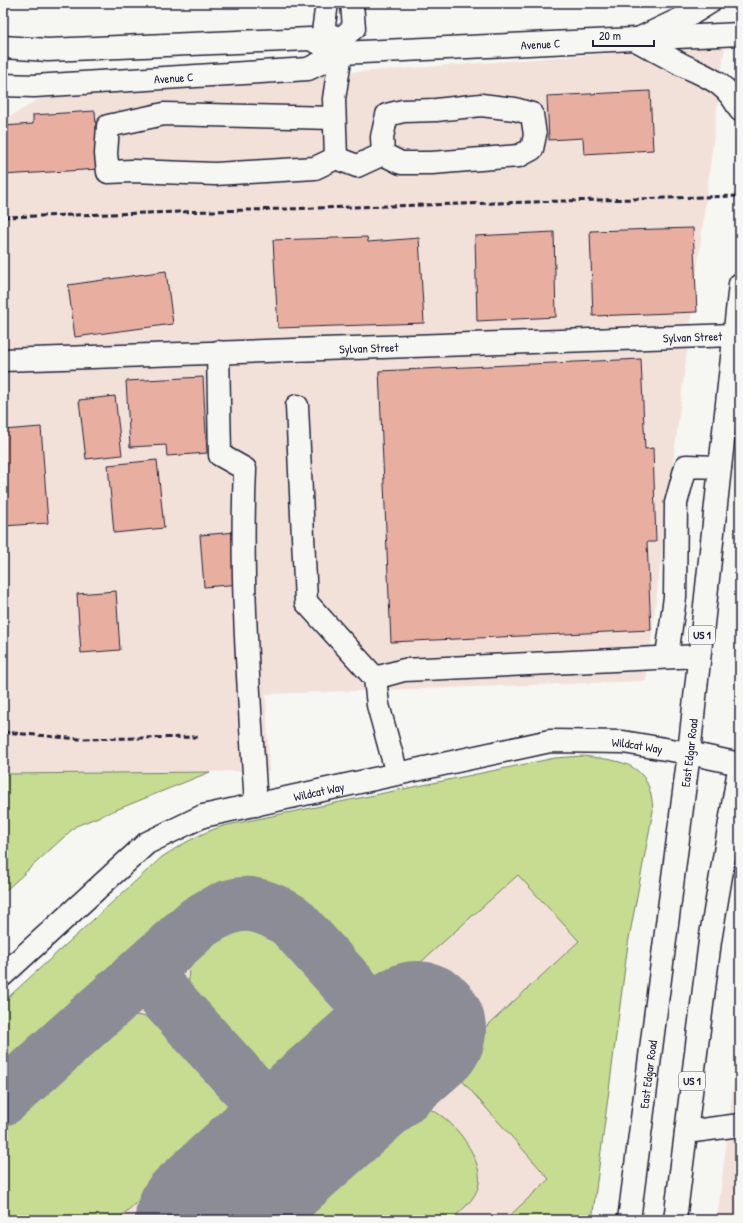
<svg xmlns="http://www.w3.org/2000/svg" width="743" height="1223" font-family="'Patrick Hand',sans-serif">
<rect width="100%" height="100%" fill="#f6f6f2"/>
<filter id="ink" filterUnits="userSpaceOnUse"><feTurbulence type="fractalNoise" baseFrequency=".025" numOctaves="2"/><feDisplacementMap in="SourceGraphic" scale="8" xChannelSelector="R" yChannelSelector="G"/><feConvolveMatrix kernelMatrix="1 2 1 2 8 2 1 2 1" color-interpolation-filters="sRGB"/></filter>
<g filter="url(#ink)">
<path fill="#f2e1d9" d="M725,45L646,681L266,694L269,771L3,774V121L46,95Z
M600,777L549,1220H3V1016L173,861Z
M740,1032V1220H717Z"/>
<path fill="#c5dc91" stroke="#747f66" d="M583,756C624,761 651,763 653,811L628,944L592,1220H505L549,1179L450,1067L448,1062L579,941L518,875L412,970C397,981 383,985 366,976C315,920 271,850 189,908L3,1077V1002L162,857C182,844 201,833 223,826L555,758Z
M210,772L76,826L3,893V774Z
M249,921C264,924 273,929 285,938L343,1006V1013L271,1080H265L199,1008C170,966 206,927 249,921Z
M135,1015C153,1017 165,1023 178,1035L237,1100L239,1107L237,1112L117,1220H3V1122L109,1026L123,1018Z
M418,1107C446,1106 484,1157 479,1184C476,1199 462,1210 451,1220H289L395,1124Z"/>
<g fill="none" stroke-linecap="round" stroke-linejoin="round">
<path stroke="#8c8c96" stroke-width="55" d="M143,972L294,1138
M3,1098L198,923C235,899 254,898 291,921L402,1043"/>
<path stroke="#8c8c96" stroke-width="138" d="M204,1220L294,1138L417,1030"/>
</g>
<path fill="#e8afa0" stroke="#22223b" d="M650,91L653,150L584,154L583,138L549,140L547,96Z
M95,111L99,169L3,175V126L33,124V115Z
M693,228L697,312L593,316L590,231Z
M554,232L556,317L477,321L475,236Z
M367,237L368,242L419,238L424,323L278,328L273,240Z
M166,271L173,324L75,337L68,285Z
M641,359L645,449L653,448L656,542H647L651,630L391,642L379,371Z
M203,377L207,453L167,456L166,445L130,447L126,381Z
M115,396L122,455L86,459L79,400Z
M41,427L48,523L3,526V430Z
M157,460L164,528L114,533L108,465Z
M237,532L241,584L204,587L200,535Z
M116,591L120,650L81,653L77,594Z"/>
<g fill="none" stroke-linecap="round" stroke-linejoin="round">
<defs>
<g id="minor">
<path d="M327,3L323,32L340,39"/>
<path d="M340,39L354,28L352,3"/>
<path d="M340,43L341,53L334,99L336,158L357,166L383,154"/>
<path d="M3,47L48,50L310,39L341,53"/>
<path id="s1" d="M3,85L34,86L308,69L341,53L740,34"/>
<path d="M481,105L515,109L532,114L535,135L532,149L519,156L432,163H401L383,154L382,137L387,115L403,111L436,110Z"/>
<path d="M334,118L164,114L108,126L106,154L108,172L132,171L215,174L315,168L336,158"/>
<path d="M218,352L220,455L245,469C240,581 249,693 256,805"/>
<path id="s2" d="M3,360L734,335"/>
<path d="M297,406L306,602L375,678L378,705L397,774"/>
<path d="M667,656L675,597L676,503L686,466L720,467"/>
<path d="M375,678L404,670L699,656"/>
<path id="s3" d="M3,975L147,843L203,816L550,741L623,742L689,753L740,764"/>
<path d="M686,1132L740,1125"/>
</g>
<g id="highway">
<path d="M636,40C649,47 663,55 677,62C705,77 724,79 740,110"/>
<path d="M636,40L693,13L709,3"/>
<path id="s4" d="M629,1220L689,753L740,284"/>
<path d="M675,1220L710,941L740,763"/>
</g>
</defs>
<use href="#minor" stroke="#22223b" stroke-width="25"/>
<use href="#highway" stroke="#22223b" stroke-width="25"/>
<path stroke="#22223b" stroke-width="2.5" stroke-dasharray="4 3" stroke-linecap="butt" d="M739,3L740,6
M737,71L739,67V55"/>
<use href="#minor" stroke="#f6f6f2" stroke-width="22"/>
<use href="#highway" stroke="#f6f6f2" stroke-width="22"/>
<path stroke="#22223b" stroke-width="3" stroke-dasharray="6 3" stroke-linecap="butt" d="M3,217L740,196
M3,732L79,739L199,737"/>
</g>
</g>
<g text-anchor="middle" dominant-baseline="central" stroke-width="4" stroke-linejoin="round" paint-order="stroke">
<g fill="#f6f6f2" stroke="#626272" stroke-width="1">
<rect x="689" y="626" width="26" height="18" rx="3"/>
<rect x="679" y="1072" width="26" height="18" rx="3"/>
</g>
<g font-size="11" font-weight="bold" fill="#22223b">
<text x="702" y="635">US 1</text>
<text x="692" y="1081">US 1</text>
</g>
<g font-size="12" fill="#22223b" stroke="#f6f6f2">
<text stroke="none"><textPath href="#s1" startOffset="542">Avenue C</textPath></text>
<text stroke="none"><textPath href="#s1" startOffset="171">Avenue C</textPath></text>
<text stroke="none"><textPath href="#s2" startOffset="690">Sylvan Street</textPath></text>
<text stroke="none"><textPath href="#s2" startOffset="366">Sylvan Street</textPath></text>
<text stroke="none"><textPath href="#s3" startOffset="700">Wildcat Way</textPath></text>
<text stroke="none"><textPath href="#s4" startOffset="471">East Edgar Road</textPath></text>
<text stroke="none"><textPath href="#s3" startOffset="376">Wildcat Way</textPath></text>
<text stroke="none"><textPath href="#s4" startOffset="147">East Edgar Road</textPath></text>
</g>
</g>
<rect width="743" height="1223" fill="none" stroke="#f6f6f2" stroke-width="16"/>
<rect x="8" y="8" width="727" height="1207" fill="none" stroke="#22223b" stroke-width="1.5" filter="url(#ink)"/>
<path d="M593 40v6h61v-6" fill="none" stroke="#22223b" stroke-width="2"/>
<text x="599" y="40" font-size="12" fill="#22223b" stroke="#f6f6f2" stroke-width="3" paint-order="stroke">20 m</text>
</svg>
